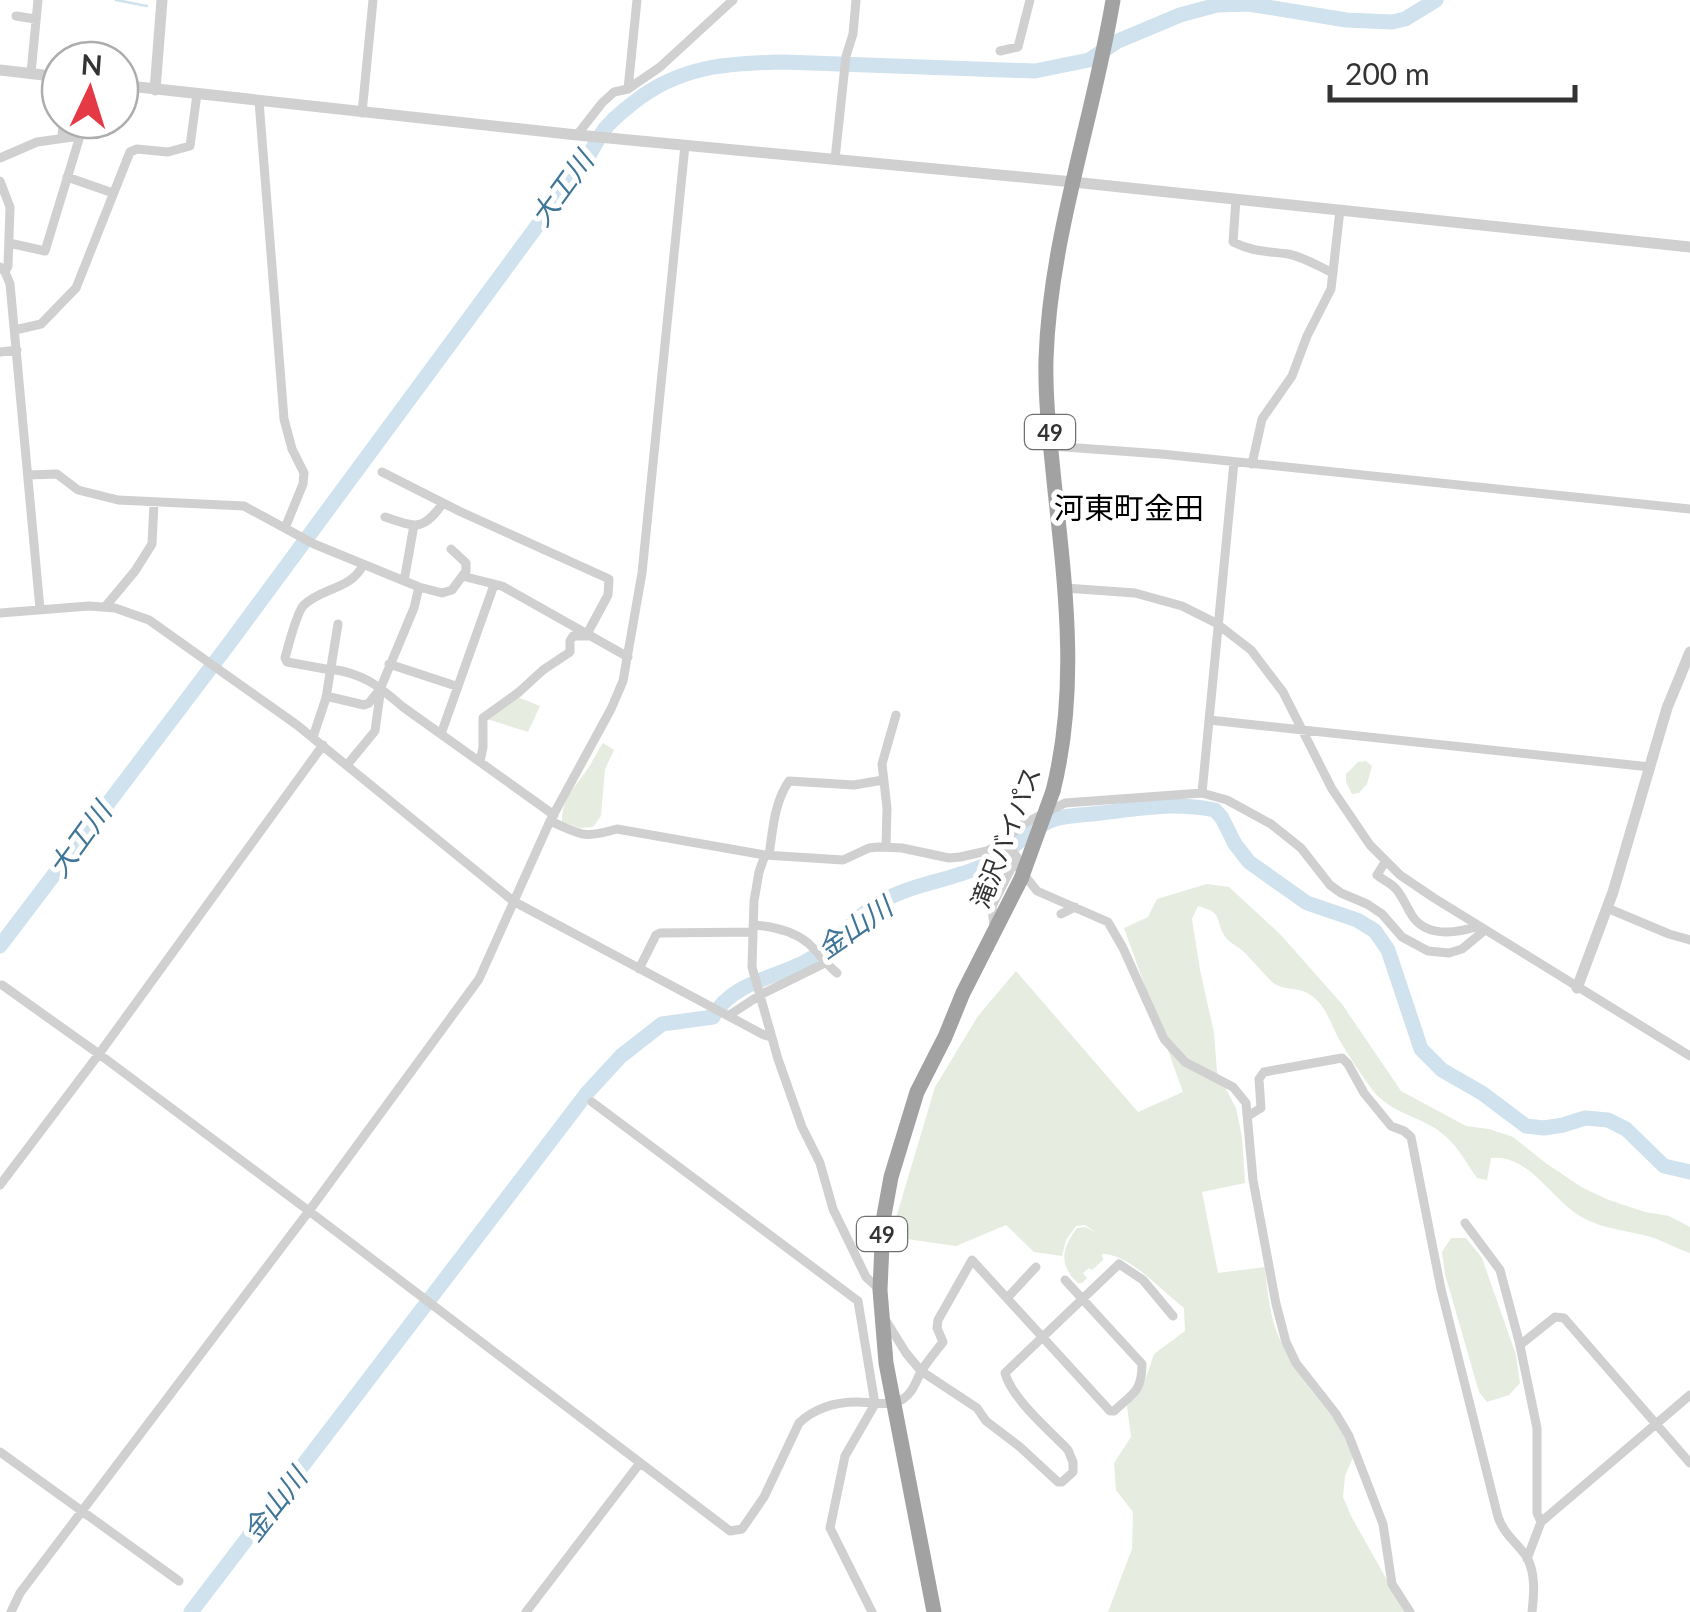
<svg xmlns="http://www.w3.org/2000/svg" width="1690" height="1612" font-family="Lato,'Noto Sans JP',sans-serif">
<rect width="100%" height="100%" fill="#fff"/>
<path fill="#e6ecdf" d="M515,696L540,706L528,732L487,719Z
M603,743L614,750L605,769L601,816L593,827L580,828L562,822C561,801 575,787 586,771C592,763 597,752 603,743Z
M1366,761L1372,766L1367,784L1359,793L1352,794L1346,782V774L1358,762Z
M1207,884L1229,887L1280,934L1342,1004L1401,1091L1466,1126L1489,1129L1513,1137L1547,1164L1583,1188L1609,1200L1645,1212L1669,1216L1690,1227V1253C1677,1249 1666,1242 1654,1238C1629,1230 1603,1230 1580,1216C1552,1200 1528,1153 1491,1158L1487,1180L1477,1178C1465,1161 1457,1144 1439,1131C1419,1116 1391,1113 1374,1092C1362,1076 1350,1058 1340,1041C1331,1025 1327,1007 1312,996C1298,985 1283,993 1270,980C1261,971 1253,961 1244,952C1239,947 1230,943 1226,938C1213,919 1226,914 1198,906L1192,919L1200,970L1214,1033L1217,1072L1236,1108L1242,1137L1245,1183L1202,1192L1218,1273L1265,1267C1267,1288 1269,1310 1276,1330C1293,1374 1329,1410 1357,1448L1345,1476L1343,1497L1351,1516L1405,1612H1108L1132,1549L1133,1512L1116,1490L1114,1463L1131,1437L1127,1406L1142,1389L1154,1354L1185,1331L1184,1308C1159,1288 1129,1254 1102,1254L1103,1260L1092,1270L1089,1268L1083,1273L1087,1278L1082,1283H1078C1058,1265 1062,1248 1077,1228L1085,1227L1095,1232L1085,1225L1076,1226L1066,1240L1062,1256L1034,1252L1006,1225L956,1246L907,1239L896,1218L935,1087L978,1016L1016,971L1138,1112L1183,1092L1124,928L1148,917L1157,899Z
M1451,1238H1466L1482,1258L1516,1355L1520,1383L1509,1395L1487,1402L1479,1392L1445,1274L1442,1252Z"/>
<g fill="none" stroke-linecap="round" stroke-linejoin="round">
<path stroke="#cfe2ee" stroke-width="2.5" d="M116,0L147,6"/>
<path stroke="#cfe2ee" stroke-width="15" d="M0,946L231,641L588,157C593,148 598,139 604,130C612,119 623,111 633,103C679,66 727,63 784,62L1035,71L1089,60L1118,41L1180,15L1217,5L1249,4L1346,20L1392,22L1405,19L1436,0
M191,1612L587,1093L621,1056L662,1024L713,1017C730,984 773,978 803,963C836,947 848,922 877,904C909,884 950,881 985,865C1010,854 1029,828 1055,819C1069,815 1086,815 1101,813C1143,808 1172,802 1215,810L1222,818L1235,844L1249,862L1307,903L1357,920L1375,931L1388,950L1421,1049L1442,1070L1482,1093L1526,1126L1544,1128L1563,1125L1585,1118L1608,1120L1626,1129L1664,1166L1690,1172"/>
<path stroke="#d0d0d0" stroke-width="9" d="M16,16L35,19
M1000,51L1018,47L1030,0
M31,73L38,0
M628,89L637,0
M259,101L284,419L292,449L304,473L303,484L285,528
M362,113L373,0
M124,118L126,86
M577,135L602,103L614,92L628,89L660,67L733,0
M62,138L63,120
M0,158L37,142L80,136L45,251L9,243
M835,159L846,56L853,34L856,0
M67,177L113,193
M0,181L10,207L8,266L5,272
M1236,199L1233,242C1253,252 1266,251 1288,254C1304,257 1318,266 1333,273
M0,267L5,272L10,284L40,609
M15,330L41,324L76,288L130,152L137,149L168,152L190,146L197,94
M0,352L17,350
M1051,446L1161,454L1690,509
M1252,464L1262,419L1292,376L1307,336L1331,289L1340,210
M382,472L461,512L609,579L608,595L587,634
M28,475L57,474L78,490L118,500L244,506L314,544L419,587L442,593L452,590L466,571V563L451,549
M385,517C417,528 423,531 443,503
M462,576L502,586L628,657
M404,581L414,525
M1065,588L1135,593L1182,606L1216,623L1251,650L1283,692L1332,789L1370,845L1400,875L1434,898L1690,1056
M105,607L135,571L152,544L154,503
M0,613L89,606L115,608L149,620L297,725L513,901L764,1035L771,1037
M389,664L456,686
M331,669C365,674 378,686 403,707L554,815
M331,670L287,662L285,658C288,647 297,611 304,605C321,588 352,589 363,565
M326,696L364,705L369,703L380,689
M1209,720L1650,767
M441,734L494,585
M313,737L326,698L338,624
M480,762L483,747V718L519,692L543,670L570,652V641L573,636H589
M347,765L375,731L381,687L414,608L419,587
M1202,793L1234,462
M550,821C583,835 582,839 617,829L765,855L843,860L869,848L879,847L902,848L949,858L960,857L987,851L1000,844L1023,824L1065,803L1202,793L1227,800L1271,824L1301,848L1330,885L1341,893L1367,904L1382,914L1402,937L1428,951L1449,953L1462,949L1485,930
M886,847L887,808L882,764L896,715
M765,855L759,872L754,901L752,967L778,1059L802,1127L820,1163L833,1209L866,1277L880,1290
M769,855C773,829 774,803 789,781L854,785L883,780
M1014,862L1037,891L1108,922L1123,948L1164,1039L1185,1062L1233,1087L1246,1103L1253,1180L1276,1304L1286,1342L1296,1363L1336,1414L1349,1436L1383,1524L1392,1584L1410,1612
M1385,862L1377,875C1383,880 1391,883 1396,889C1403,897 1407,908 1413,917C1428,938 1457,933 1479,926
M1607,908L1669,934L1690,940
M1061,914L1075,907
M753,925C771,926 793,931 808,943C818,952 826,964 837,973
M994,927L992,906L1017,857L1003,841
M639,969L656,935L660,933L753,932
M2,985L99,1054L309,1211L730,1531L742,1529L764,1497L799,1423C815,1408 835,1402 857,1402C872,1402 889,1407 903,1399C915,1391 916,1378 924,1367C930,1358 937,1350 943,1342L937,1328L938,1320L972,1260L1110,1411H1114C1133,1393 1142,1392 1142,1364L1065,1280
M728,1016L760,995L825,963L835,952
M592,1102L858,1301L875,1404L845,1456L830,1528L872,1612
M1248,1116L1261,1108L1259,1079L1264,1072L1342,1058L1348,1064L1364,1093L1391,1126L1404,1131L1411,1137L1441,1289L1498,1517C1504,1534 1516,1542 1526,1556C1536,1572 1534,1595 1532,1612
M0,1185L99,1054L323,745
M1465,1223L1500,1270L1519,1341L1537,1428V1513L1541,1522
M1008,1297L1036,1267
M885,1319L906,1353L921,1371L977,1408L986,1421L1020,1447L1058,1482H1062L1073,1472V1462L1068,1450C1049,1430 1012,1399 1005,1373L1119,1264L1143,1280L1173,1316
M1520,1345L1555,1317L1564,1318L1690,1463
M0,1452L179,1581
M1527,1559L1541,1522L1690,1395
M11,1612L20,1593L309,1211L479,979L550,821L611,709L623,681L642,573L685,145
M526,1612L640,1463"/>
<path stroke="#d0d0d0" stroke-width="11" d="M0,70L60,77
M120,85L577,135L1073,182L1690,247
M155,90L162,0
M1577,988L1613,892L1667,708L1690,652"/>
<path stroke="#a2a2a2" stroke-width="15" d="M1053,791C1079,688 1065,585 1054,481C1050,440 1045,400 1046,359C1050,237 1093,120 1113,0
M934,1612L886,1363L880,1290L883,1221L891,1177L917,1092L945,1037L963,993L1021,879"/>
<path stroke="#a2a2a2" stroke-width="15" d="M1021,879L1053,791"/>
</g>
<g text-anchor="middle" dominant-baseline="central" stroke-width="10" stroke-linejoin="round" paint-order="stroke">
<g fill="#fff" stroke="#707070" stroke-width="2.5">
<rect x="1025" y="415" width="50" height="34" rx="8"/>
<rect x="857" y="1217" width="50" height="34" rx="8"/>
</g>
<g font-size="22" font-weight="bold" fill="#333">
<text x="1050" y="432">49</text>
<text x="882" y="1234">49</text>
</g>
<g font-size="25" fill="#333" stroke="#fff">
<text transform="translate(1005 837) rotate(-69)">滝沢バイパス</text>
</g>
<g font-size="28" font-style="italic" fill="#3f7597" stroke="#fff">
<text transform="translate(561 188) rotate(-54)">大工川</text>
<text transform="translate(79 839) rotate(-54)">大工川</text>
<text transform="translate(854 927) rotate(-35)">金山川</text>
<text transform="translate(274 1504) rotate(-52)">金山川</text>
</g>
<g font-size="30" fill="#000" stroke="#fff">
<text x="1129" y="507">河東町金田</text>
</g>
</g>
<g transform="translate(90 90) rotate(4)"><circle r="48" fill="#ffffff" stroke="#adadad" stroke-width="2.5"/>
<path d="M0-8L18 38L0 25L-18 38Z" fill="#e63946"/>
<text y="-15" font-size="28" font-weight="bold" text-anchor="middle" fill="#333333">N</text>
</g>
<path d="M1330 85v15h245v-15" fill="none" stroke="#333333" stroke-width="5"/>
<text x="1345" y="85" font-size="30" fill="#333333" stroke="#ffffff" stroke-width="8" paint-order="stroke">200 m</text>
</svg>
